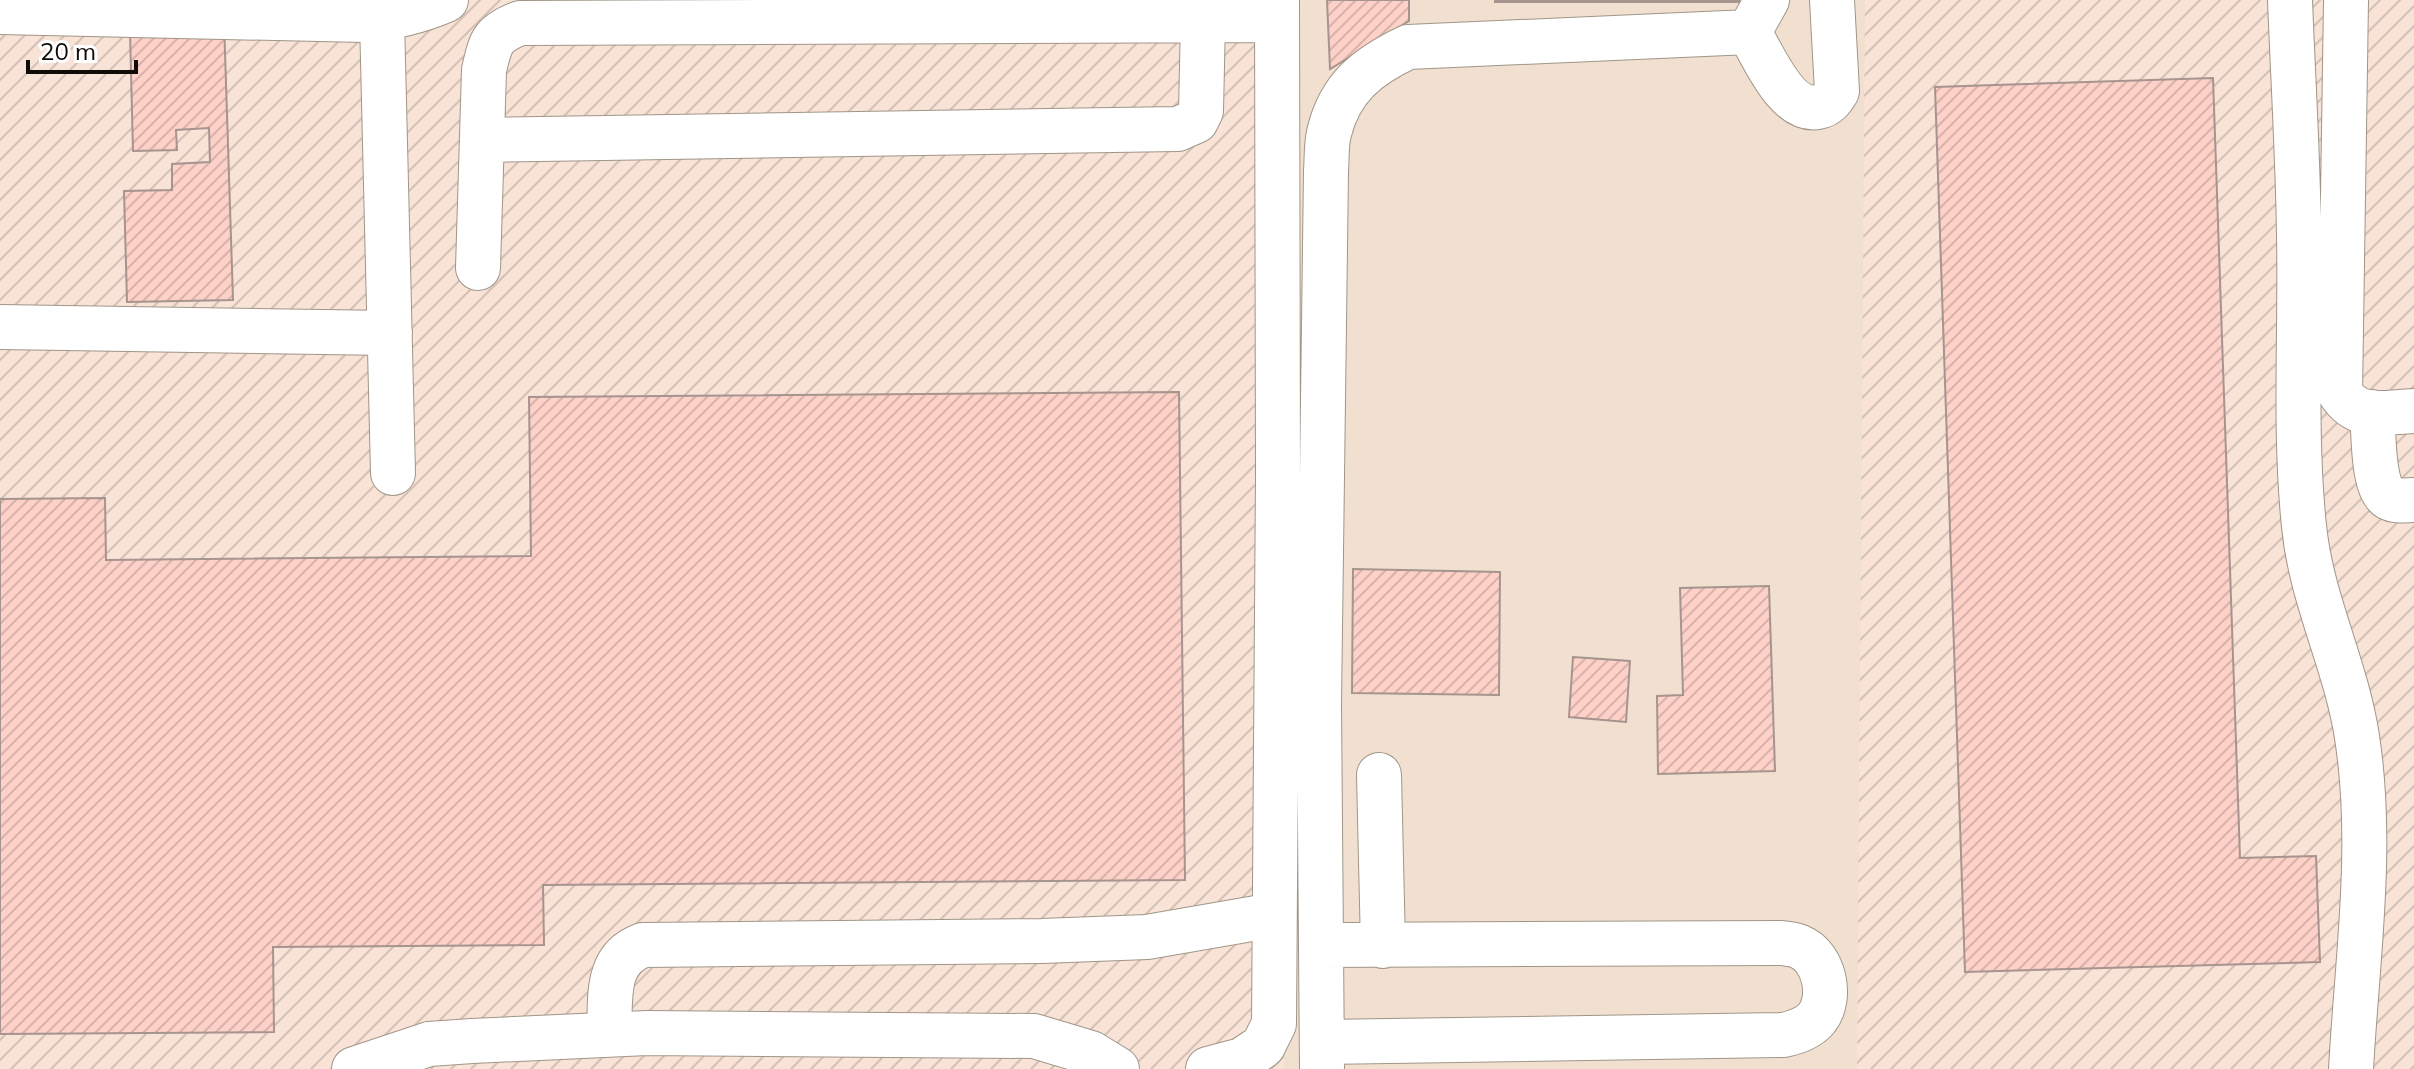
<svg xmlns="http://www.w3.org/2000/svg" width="2414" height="1069" font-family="Mulish,sans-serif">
<defs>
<pattern id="industrial-furrows" width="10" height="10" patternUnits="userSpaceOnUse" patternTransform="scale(2)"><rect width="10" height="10" fill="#f9e2d6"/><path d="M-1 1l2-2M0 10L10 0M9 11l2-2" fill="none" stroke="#d4c1b6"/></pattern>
<pattern id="building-hatch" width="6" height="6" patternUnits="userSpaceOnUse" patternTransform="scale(2)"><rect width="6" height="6" fill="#fdd1c8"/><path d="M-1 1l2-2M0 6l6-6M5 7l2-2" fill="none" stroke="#d8b2aa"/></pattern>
</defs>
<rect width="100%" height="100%" fill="#faf0e0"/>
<path fill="url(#industrial-furrows)" d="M0,0H2414V1069H0Z"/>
<path fill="#f1e0cf" d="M1291,0H1865L1857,1069H1284Z"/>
<path fill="url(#building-hatch)" stroke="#a6948f" stroke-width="2" d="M1327,0H1409V21L1330,69Z
M1495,0H1739V2H1495Z
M224,21L233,300L127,302L124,191L172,190V164L210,162L209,128L176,130L177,150L133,151L130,32Z
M2213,78L2240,858L2316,856L2320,962L1965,972L1935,87Z
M1179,392L1185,880L543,885L544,945L273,947L274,1032L0,1034V499L105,498L106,560L531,556L529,397Z
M1353,569L1500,572L1499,695L1352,693Z
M1769,586L1775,771L1658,774L1657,696L1683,695L1680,588Z
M1573,657L1630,661L1626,722L1569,717Z"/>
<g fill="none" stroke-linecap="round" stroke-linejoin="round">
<defs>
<path id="minor" d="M2290,0C2293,79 2298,157 2299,236C2301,332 2294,430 2304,526C2311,599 2346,665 2357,737C2374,846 2357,960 2351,1069
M2346,0L2340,393C2358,421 2384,412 2414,411
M0,12L364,20C394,18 418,12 446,0
M382,19L393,473
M1749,32C1763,55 1786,113 1818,107C1828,105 1832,99 1837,91L1832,0
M1749,32L1767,0
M482,140L1178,129L1196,121L1201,111L1203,20
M478,268L484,70C491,41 491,35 520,23L1277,20
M0,327L390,333
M2372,412C2374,431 2372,489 2389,498C2396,502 2406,500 2414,500
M1379,775L1383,946
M1321,945L1781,943C1787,944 1795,944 1800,947C1824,957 1833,997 1817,1018C1809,1028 1796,1032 1784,1035L1322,1042
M609,1034C611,999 604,959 643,945L1042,941L1147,937L1274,915
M354,1069L429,1044L472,1041L647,1033L1034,1036L1091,1053L1117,1069
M1208,1069L1242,1060L1263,1046L1274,1024L1278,476L1277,0
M1322,1069L1319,705L1326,171C1327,158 1326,145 1329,133C1340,87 1368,66 1408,47L1749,32"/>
</defs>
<use href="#minor" stroke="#a09688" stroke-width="46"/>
<use href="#minor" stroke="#fff" stroke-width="44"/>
</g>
<path d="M28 60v12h108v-12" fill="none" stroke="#0f0b07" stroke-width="4"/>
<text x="40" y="60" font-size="24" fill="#0f0b07" stroke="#ffffff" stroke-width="6" paint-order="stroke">20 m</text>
</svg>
